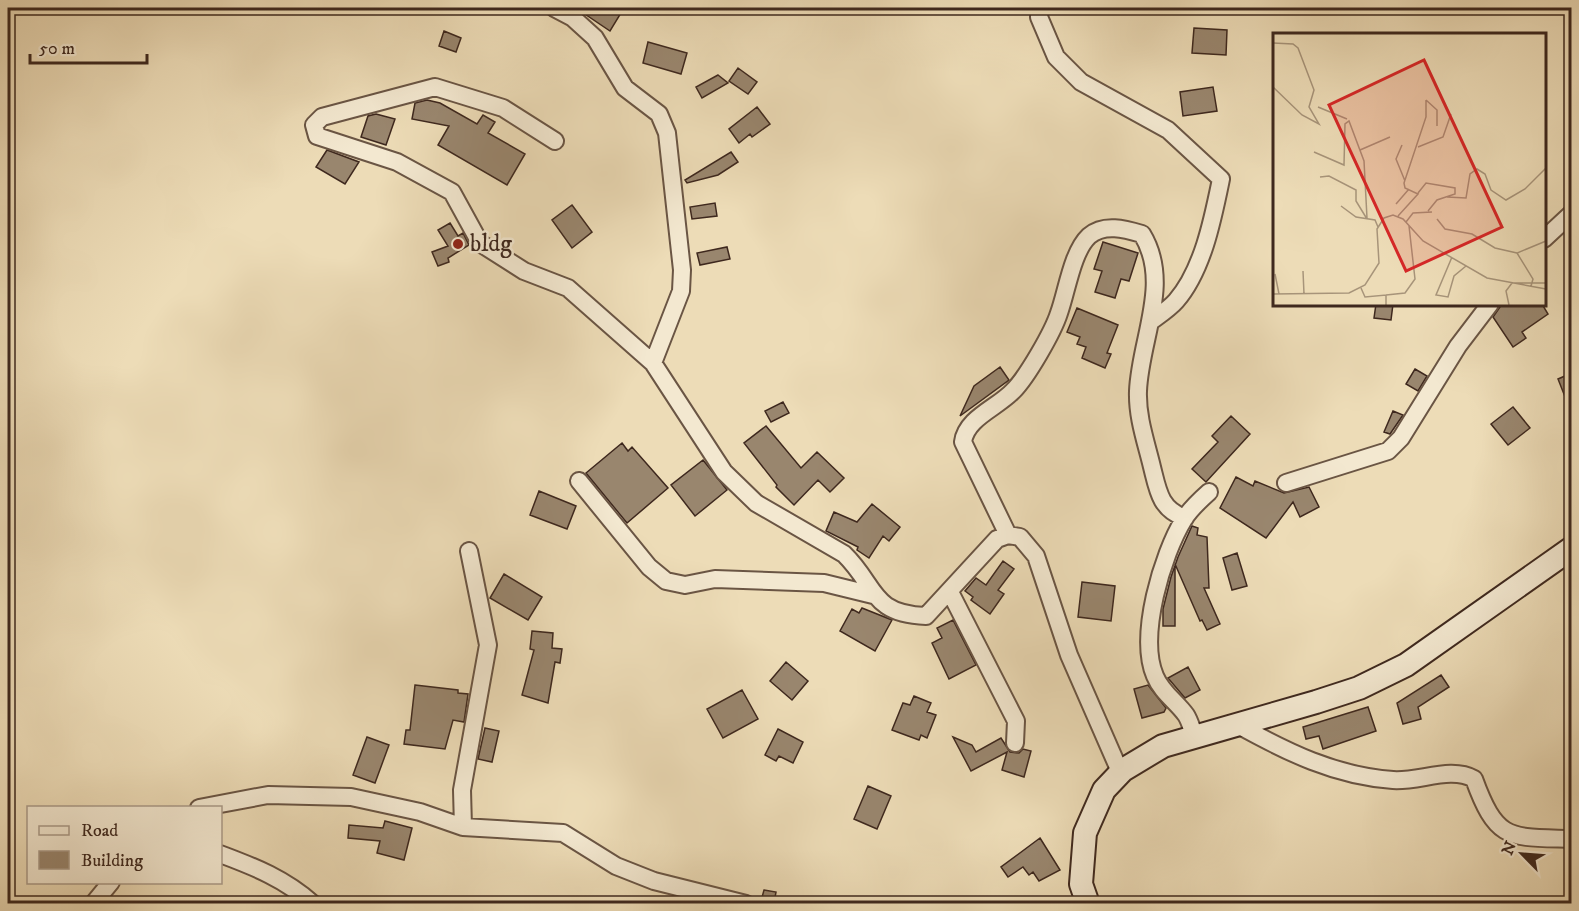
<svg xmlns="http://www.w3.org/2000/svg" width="1579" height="911" font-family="'IM FELL DW Pica',serif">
<rect width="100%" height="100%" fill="#eddcb7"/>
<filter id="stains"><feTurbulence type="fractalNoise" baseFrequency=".00333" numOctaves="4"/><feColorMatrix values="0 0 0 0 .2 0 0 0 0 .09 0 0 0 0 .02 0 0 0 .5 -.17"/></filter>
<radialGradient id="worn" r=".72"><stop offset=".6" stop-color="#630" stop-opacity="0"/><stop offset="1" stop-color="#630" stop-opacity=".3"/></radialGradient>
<path fill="#99866e" stroke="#3e281e" stroke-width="1.5" d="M576,8H624L610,31Z
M1194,28L1227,30L1226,55L1192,53Z
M444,31L461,38L456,52L439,46Z
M648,42L687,53L681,74L643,63Z
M738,68L757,82L748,94L729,81Z
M718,75L728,83L702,98L696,87Z
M1213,87L1217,111L1183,116L1180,92Z
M427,100L440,103L477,124L483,115L495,122L488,133L525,154L507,185L438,145L449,126L412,119L415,103Z
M757,107L770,124L752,137L750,134L739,143L729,129Z
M376,114L395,119L386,145L361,137L368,116Z
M327,150L359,162L345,184L316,167Z
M731,152L738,162L718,175L687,183L685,180Z
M715,203L717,216L692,219L690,207Z
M572,205L592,232L572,248L552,220Z
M450,223L458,236L463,233L469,245L448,258L449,262L438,266L432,252L448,246L438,230Z
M1103,242L1138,253L1129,281L1121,279L1115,298L1095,292L1102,271L1094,269Z
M727,247L730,259L700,265L697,253Z
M1376,304H1393L1391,320L1374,318Z
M1502,304H1542L1548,314L1522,332L1526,338L1513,347L1493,317Z
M1077,308L1118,325L1107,353L1111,354L1105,368L1082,358L1086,347L1077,344L1080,337L1067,332Z
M1000,367L1009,380L960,416L974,386Z
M1415,369L1427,376L1418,391L1406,384Z
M1572,373V411L1571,412L1558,379Z
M783,402L789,413L771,422L765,411Z
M1513,407L1530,428L1508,445L1491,424Z
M1393,411L1403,415L1390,434L1384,432Z
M1231,416L1250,434L1206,482L1192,469L1218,442L1212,436Z
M766,426L801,468L817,452L844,478L830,492L818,480L794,505L776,487L777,485L744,443Z
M622,443L628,451L632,447L668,488L627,523L586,473Z
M703,460L727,490L695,516L671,485Z
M1236,477L1253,486L1255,481L1284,493L1309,487L1319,507L1300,517L1293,502L1266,538L1220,508Z
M539,491L576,506L567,529L530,515Z
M872,504L900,527L889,541L883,536L869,558L857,550L858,547L826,531L834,512L857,522Z
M1192,526L1198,528L1197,535L1207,537L1209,588H1204L1220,624L1207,630L1202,620L1200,621L1175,564V626H1163V609L1171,577L1178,557Z
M1237,553L1247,586L1232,590L1223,558Z
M1003,561L1014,569L998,590L1004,594L990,614L971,600L973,597L965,591L976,578L986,585Z
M504,574L542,597L528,620L490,598Z
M1082,582L1115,586L1111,621L1078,617Z
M862,608L892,620L875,651L840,631L852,609L859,613Z
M953,620L976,665L949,679L932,643L942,638L937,628Z
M532,631L553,633L552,648L562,649L560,663L555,662L548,703L522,695L534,650L530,649Z
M786,662L808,681L792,700L770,681Z
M1188,667L1200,690L1185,698L1168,678Z
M1441,675L1449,687L1418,707L1421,719L1403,724L1397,703Z
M415,685L458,690V693L468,694L464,722L453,720L445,749L404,744L406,730H410Z
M1148,685L1166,708L1164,712L1142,718L1134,689Z
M742,690L758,719L723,738L707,709Z
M914,696L931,703L927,712L936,715L927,738L921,735L919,740L892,730L903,703L910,705Z
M1368,707L1376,731L1323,749L1319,736L1306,739L1303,727Z
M485,728L499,731L492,762L478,759Z
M778,729L803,742L793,763L779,756L776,761L765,755Z
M367,737L389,745L375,783L353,775Z
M953,737L972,745L976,752L1001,738L1010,752L1019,753L1023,749L1031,751L1024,777L1002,770L1007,752L971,771Z
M868,786L891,796L877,829L854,819Z
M385,821L412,828L404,860L377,853L380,841L348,838L349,825L383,828Z
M1040,838L1060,870L1039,881L1033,872L1029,875L1023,867L1008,877L1001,867Z
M764,890L776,892L774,903L761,901Z"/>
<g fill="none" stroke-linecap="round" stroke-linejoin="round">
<defs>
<path id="street" d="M554,8L573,18L595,38L625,88L659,114L667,133L682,270L681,291L653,363
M1040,8L1039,17L1056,57L1081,82L1168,130L1221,179C1213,218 1203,270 1176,301C1169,309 1158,316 1150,322
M555,141L503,108L435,87L322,117L314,125L317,136L397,162L452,192L480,243L524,271L568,288L653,363L724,472L756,503L844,554C877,586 870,614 926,616L997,539L1008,535L1020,537L1036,556L1069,655L1121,774
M1544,239L1572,213
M579,481L649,567L666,581L685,585L715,579L824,583L873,595
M1286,483L1388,451L1401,438L1458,346L1490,304
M1008,535L963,442C966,418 997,408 1013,391C1027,377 1053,332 1059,313C1067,291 1072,252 1089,236C1104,223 1125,229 1142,234C1172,283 1140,339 1138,391C1137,417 1146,442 1152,467C1158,491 1160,509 1185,518
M950,592L1016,721L1015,743
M1238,725C1287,752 1335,776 1393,780C1419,782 1451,766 1474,779C1497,842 1509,837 1572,839
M1195,737C1192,730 1190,721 1186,715C1176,701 1162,693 1155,676C1138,636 1162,555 1184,519C1191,508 1200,500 1209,492
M199,808L268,795L351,797L420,812L463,827L563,833L616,866L654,881L746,904
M463,827L462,790L488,645L469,551
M220,854C255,867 285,879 313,904
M93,904L111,882"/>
<path id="secondary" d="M1088,904L1081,884L1085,833L1104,790L1123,770L1163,746L1316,702L1359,688L1406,665L1572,548"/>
</defs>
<use href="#street" stroke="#6a5544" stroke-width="20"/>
<use href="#secondary" stroke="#3e281e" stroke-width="26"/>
<use href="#street" stroke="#f3e8d0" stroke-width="16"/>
<use href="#secondary" stroke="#f3e8d0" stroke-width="22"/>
</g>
<circle fill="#8f2418" stroke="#f3e8d0" stroke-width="2" cx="458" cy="244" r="6"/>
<g text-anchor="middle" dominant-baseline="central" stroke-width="5" stroke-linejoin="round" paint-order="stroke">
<g font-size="24" fill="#3e281e" stroke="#f3e8d0" text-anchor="start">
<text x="470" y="244">bldg</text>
</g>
</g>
<g transform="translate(1273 33)">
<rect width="273" height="273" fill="#eddcb7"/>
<path fill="none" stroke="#a7947a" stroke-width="1.5" d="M0,10L20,11L25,15L41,57L36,74L46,91L29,82L0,54M153,67L164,77V93M45,74L74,86M129,112L123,126L132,148M145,114L170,104L178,81M87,117L117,104M41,119L71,132L72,91L76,88L91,128L94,185M47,144L56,143L83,157V168L94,186M145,160L153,150L182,155V161L164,167L155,178M174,164L193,165L197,141L204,136L212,141L218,157L233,167L252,156L273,135M123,171L136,156M68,173L83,184L102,187L105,194M125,183L145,161L132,155L131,150L153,84V67M164,186L172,196L199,201L222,215L244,220M133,189L140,180L159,179M179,224L163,262L175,264L181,243L193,233M30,238L31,261M2,241L6,261M258,253L260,246L244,220L273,208M88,255L92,264L113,262V272M0,261L76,260L92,252L106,230L104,196L111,185L120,182L130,186L150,208L214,245L273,256M113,262L132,260L142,246L136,193M236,272L233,258L239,250H273"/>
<path fill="#d62828" fill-opacity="0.15" stroke="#d62828" stroke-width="3" d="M151,27L229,194L133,238L56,72Z"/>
<rect width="273" height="273" fill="none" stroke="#3e281e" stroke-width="3"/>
</g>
<rect width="1579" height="911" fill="none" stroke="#eddcb7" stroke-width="30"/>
<rect x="9" y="9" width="1561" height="893" fill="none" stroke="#3e281e" stroke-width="3"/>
<rect x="15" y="15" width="1549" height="881" fill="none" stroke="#3e281e" stroke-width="1.5"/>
<rect x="27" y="806" width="195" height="78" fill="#f3e8d0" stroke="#ab9b89" stroke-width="1.5"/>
<rect x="39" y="826" width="30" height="9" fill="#f3e8d0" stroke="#ab9b89" stroke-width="1.5"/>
<text x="81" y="836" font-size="18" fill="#3e281e">Road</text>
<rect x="39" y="851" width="30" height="18" fill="#99866e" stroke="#ab9b89" stroke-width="1.5"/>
<text x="81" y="866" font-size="18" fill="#3e281e">Building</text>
<g transform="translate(1522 854) rotate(295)" stroke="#f3e8d0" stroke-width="4.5" paint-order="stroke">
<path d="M0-4.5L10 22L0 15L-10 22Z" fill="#3e281e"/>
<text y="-9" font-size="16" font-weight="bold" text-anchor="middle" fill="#3e281e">N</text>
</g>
<path d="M30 54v9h117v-9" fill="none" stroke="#3e281e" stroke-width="3"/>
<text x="39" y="54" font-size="18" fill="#3e281e" stroke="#f3e8d0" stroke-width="4.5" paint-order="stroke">50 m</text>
<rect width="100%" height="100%" filter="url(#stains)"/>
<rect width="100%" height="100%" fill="url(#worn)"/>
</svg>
